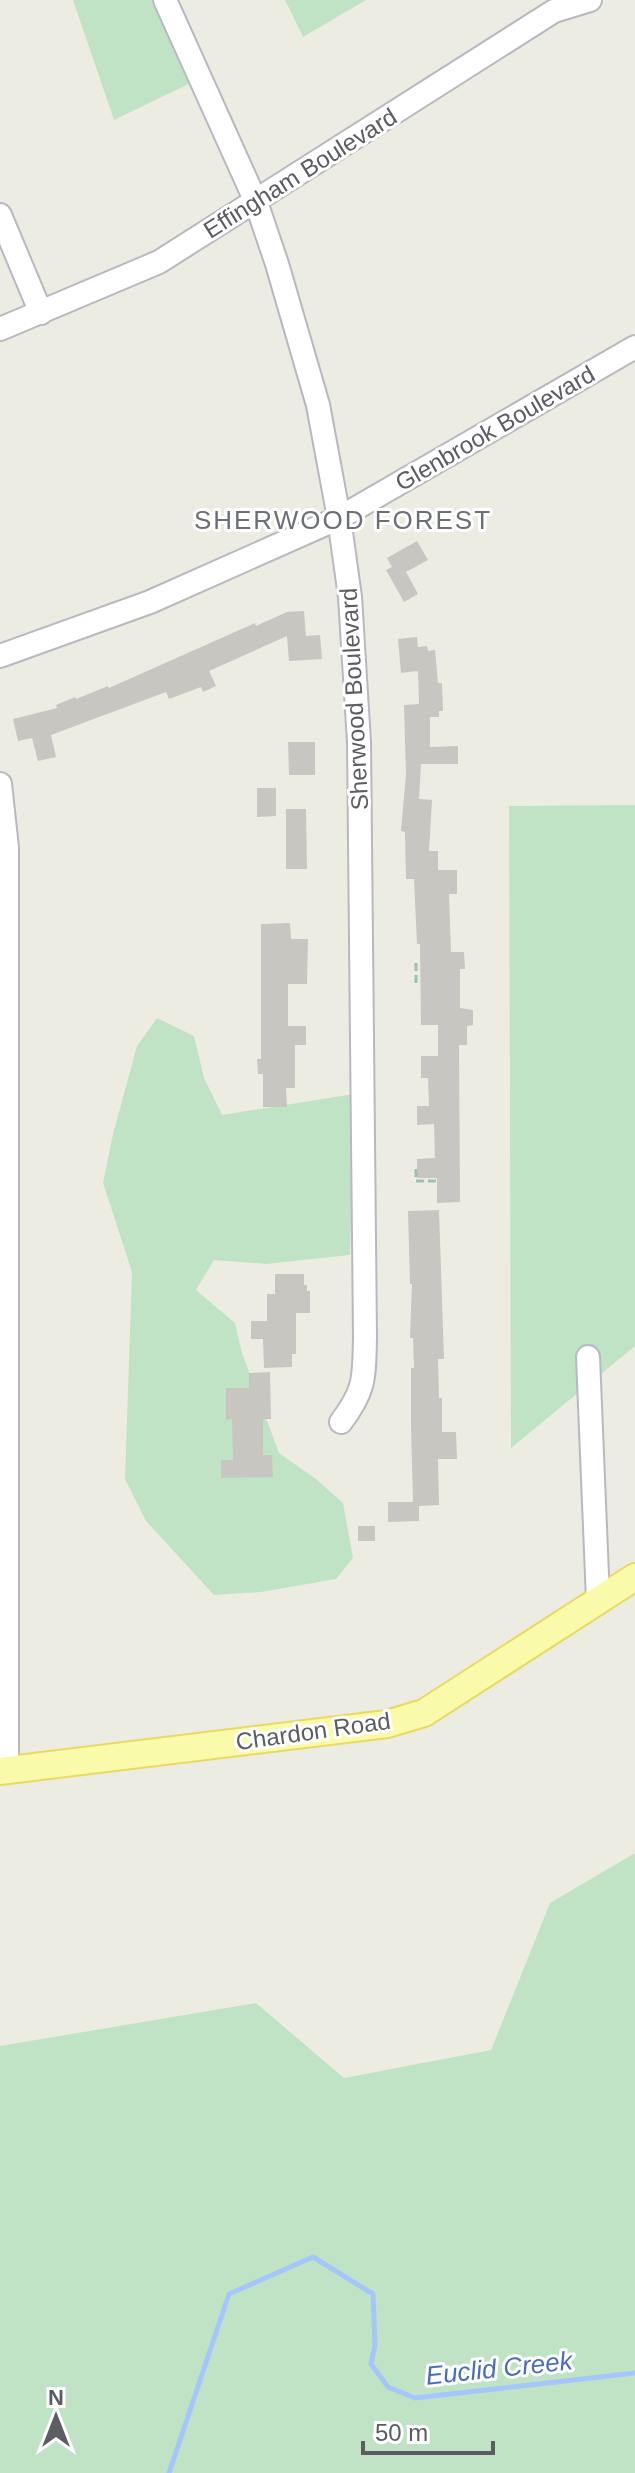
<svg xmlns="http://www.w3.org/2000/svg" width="635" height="2473" font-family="Arial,sans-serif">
<rect width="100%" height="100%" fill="#edece2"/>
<path fill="#c0e3c6" d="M73,0H165L199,79L114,120Z
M285,0H366L303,37Z
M635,805V1346L511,1448L509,806Z
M157,1018L194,1036L204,1078L222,1115L354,1094L350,1255L266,1264L214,1260L196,1290L235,1323L242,1353L279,1453L316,1479L343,1503L353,1558L336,1579L261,1592L214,1595L146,1521L125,1479L132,1272L103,1183L113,1134L137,1046Z
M635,1853V2473H0V2046L256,2003L344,2078L491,2050L550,1903Z"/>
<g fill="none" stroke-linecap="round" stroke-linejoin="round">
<path stroke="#a5c6fa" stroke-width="5" d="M169,2473L229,2294L313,2257L373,2294L375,2345L371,2364L388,2387L415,2398L635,2373"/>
</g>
<path fill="#c8c6c0" d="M417,541L428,560L406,572L418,594L404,602L386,570L392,567L387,558Z
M304,611L306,636L320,635L322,659L289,661L287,636L209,671L216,686L203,692L201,687L169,699L166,692L51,735L56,757L38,761L32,738L18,741L13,719L57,708L56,705L75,697L76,699L108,686L109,688L255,623L256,626L287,612Z
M417,637L418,647L427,646L428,651L435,650L438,683H442L443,711H439V717H430V747L458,746V764H421L419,799L432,800L429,851H438V870H457V894H449L451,952H464L465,969H460V1008L473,1010V1025L467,1026V1045H459L460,1202L437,1203V1178H417V1159L435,1158L434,1124L417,1125V1106H429L428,1078H421V1056H438V1025H421L420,944H417L414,879H406L405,832L401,831L406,775L404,705L419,704L418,671L401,673L398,639Z
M288,742H315V775H289Z
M257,788H276V816L257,817Z
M286,809H306L307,869H286Z
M290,923L291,939H308L307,984H288V1026H306V1045H295V1088H286L287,1107H263V1074H258L257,1059H261V924Z
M439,1210L444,1359H438L439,1398H442V1432H456L457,1459H438L439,1505L419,1506V1521L388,1522V1502H413L411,1426V1368H414L413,1338H410L412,1284H410L408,1211Z
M275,1274H304V1285H307V1291H310V1313H296V1354H292V1367L264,1368L263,1339H251V1321H267V1294H275Z
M270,1372L271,1419H263V1455H272L273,1477L221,1478V1460H233L232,1419L226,1420V1388H249V1373Z
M358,1526H375V1541H358Z"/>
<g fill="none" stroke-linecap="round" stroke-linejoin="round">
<defs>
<path id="minor" d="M165,0L256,202L277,264L318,405L339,518L350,597L359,742L365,1337C364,1377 366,1389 341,1422
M0,215L41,313
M0,329L159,262L554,11L590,0
M0,656L150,602L339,518L635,347
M0,784L7,848V1770
M588,1357L598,1600"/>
<path id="major" d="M0,1771L387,1724L424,1713L635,1577"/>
</defs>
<use href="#minor" stroke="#b8b9be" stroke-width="26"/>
<use href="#major" stroke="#e9da5f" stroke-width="30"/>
<path stroke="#9ac3ad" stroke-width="3" stroke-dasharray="8 4" stroke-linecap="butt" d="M416,963V983H420
M416,1169V1181H437"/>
<use href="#minor" stroke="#fff" stroke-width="22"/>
<use href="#major" stroke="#f9faaa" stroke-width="26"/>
</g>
<g text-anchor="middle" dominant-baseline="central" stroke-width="6" stroke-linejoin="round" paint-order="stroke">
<g font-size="24" fill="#5b5d62" stroke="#fff">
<text transform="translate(300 173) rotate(-32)">Effingham Boulevard</text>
<text transform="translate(495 428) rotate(-30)">Glenbrook Boulevard</text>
<text transform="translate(354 699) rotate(-93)">Sherwood Boulevard</text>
<text transform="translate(313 1731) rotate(-8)">Chardon Road</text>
</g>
<g font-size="26" letter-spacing="2" fill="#6c6f74" stroke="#fff">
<text x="343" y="520">SHERWOOD FOREST</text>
</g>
<g font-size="26" font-style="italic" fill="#496dbc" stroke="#fff">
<text transform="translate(499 2368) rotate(-6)">Euclid Creek</text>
</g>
</g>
<g transform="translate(56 2417)" stroke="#ffffff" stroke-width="6" paint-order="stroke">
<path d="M0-6L14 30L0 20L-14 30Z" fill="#5b5d62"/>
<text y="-12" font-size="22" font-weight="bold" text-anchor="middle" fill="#5b5d62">N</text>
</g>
<path d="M363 2441v12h130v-12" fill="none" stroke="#5b5d62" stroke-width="4"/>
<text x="375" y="2441" font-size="24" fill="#5b5d62" stroke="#ffffff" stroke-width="6" paint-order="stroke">50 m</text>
</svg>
